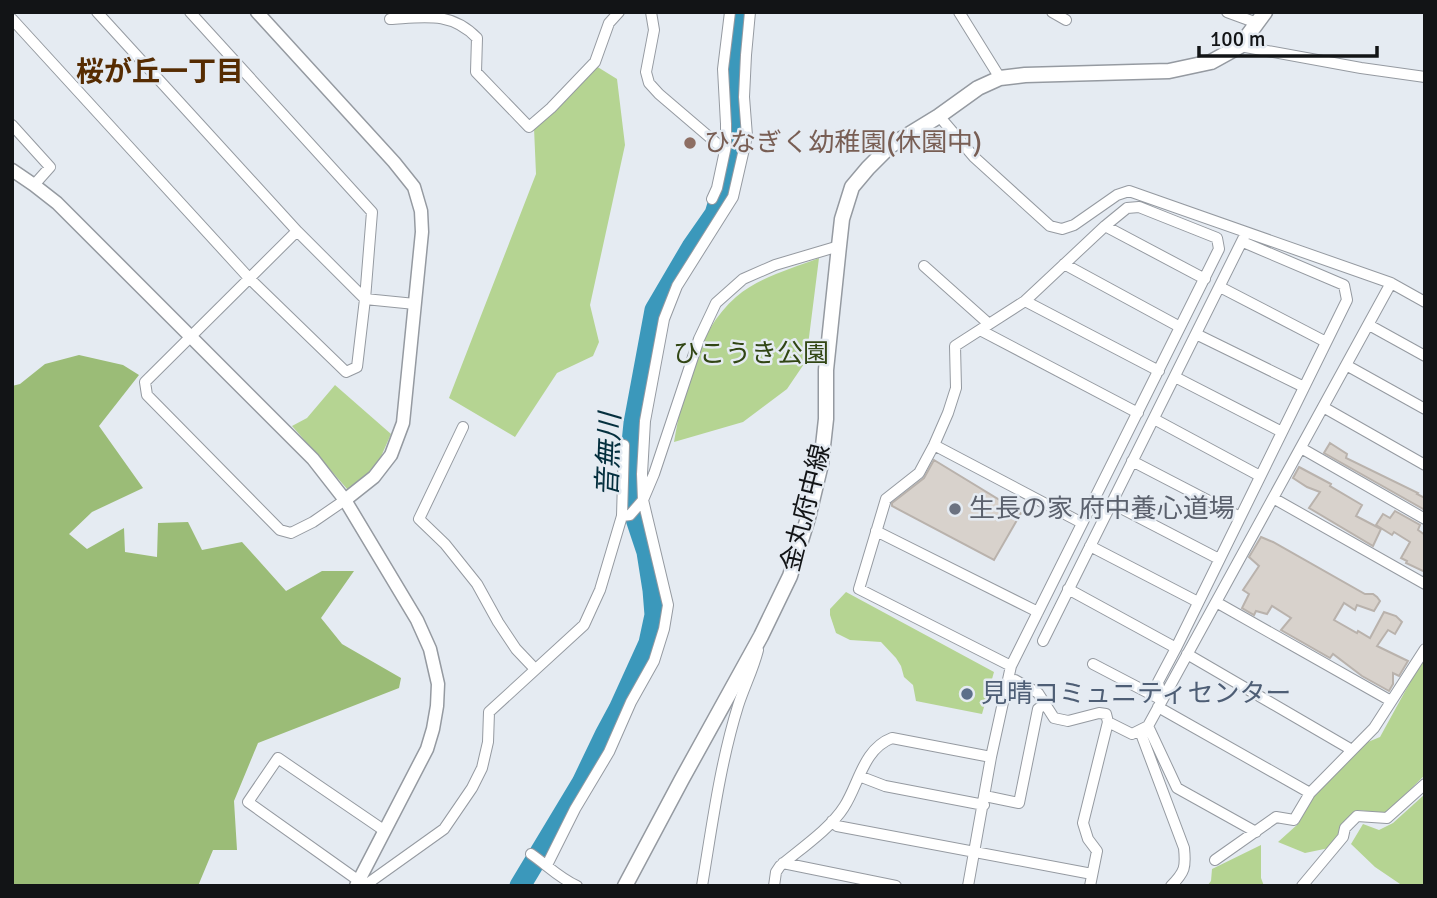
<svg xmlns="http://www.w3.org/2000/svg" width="1437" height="898" font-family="Signika,'Noto Sans JP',sans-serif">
<rect width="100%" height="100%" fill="#e5ebf2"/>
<path fill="#b5d492" d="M596,66L617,79L625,145L590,305L599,342L593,356L557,373L515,437L449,398L536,174L534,128Z
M819,258L806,361L787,389L743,422L674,442C683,392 696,332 736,297C759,277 791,269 819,258Z
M335,385L391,434L376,468L348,490L292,426L307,418Z
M846,592L994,672L982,714L916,701L913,685L904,677L901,666L896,658L881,642L850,640L836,633L830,615V609Z
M1425,655V775L1386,813L1357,810L1344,824L1341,834L1329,848L1305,853L1278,842L1298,824L1315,794L1363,744L1380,737Z
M1425,794V886H1403L1375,867L1351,844L1363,824L1379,830L1393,823Z
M1261,845V878L1264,886H1207L1211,881L1212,869Z"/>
<path fill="#9bbc77" d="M79,355L123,365L139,375L99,426L143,488L92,512L69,534L87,549L124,528L125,552L157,557L158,523L188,522L202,550L242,542L286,591L322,571H354L321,618L342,644L401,678L399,688L258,743L234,801L237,850H213L198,886H12V386L20,384L45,364Z"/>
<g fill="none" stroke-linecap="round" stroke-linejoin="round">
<path stroke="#3b98bb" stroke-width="21" d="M520,886L582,783L605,735L619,709L649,643L655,615L653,590L647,552L636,519L632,475V443L634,423L655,310L692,247L715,214L732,158L736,119L730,76L737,12"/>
</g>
<path fill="#d8d2cc" stroke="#b9b2ac" stroke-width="2" d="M1330,443L1347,454L1346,458L1418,493L1417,494L1425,498V510L1324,453Z
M934,460L1021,513L994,560L892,506V503L924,478Z
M1299,467L1331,484L1330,486L1362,505L1356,516L1381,529L1373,546L1309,508L1320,492L1307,487L1293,478Z
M1395,511L1420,525L1418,530L1425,535V572L1406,563L1407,561L1401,558L1410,542L1394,532L1392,535L1376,525L1383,514L1390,518Z
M1261,537L1273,542L1365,594H1373L1377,597L1380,601L1374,611L1357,605L1355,610L1344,603L1334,620L1357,633L1358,631L1370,638L1384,612L1396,616L1402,622L1395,634L1388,630L1377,646L1408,661L1399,676L1393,673V684L1389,691L1362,676L1333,654L1330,658L1281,630L1291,618L1272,606L1267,614L1256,611L1254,615L1242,608L1249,594L1243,590L1259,566L1249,557Z"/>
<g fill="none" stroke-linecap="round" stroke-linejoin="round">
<defs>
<path id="minor" d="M97,12L297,231L365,299L415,304
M651,12L654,30L646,72L649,83L659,94L721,147L726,146
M959,12L1000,78
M1052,12L1066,20
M1227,12L1257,23
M12,19L249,278L346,372L357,367L365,299L372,212L190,12
M390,19C424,17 451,11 477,38L476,72L529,127L551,108L595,62L609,23L619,12
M1240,46L1361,68L1425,77
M939,116L974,157L1050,226L1062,229L1074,225L1117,195L1129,191L1391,283L1425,302
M12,125L50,167L34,185
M712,199L717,188L726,146V124L723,69L730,12
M1105,226L1205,279
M297,231L145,382L147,395L280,530L291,533L313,522L345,500
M1064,264L1180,327
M924,266L989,324
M1220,287L1326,342
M1025,301L1159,371
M1369,325L1425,356
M980,330L1138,413
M1196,334L1304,387
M1346,365L1425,409
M1175,377L1282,432
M1323,407L1425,465
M1154,419L1260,476
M463,427L419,519L445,544L477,584L498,622L516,649L535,669
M934,445L1082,523
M1301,448L1425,519
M1132,461L1240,517
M1273,498L1425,584
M1111,503L1219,559
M622,516L630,515L643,500L654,474L699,339L716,303L743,279L775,265L839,246
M876,531L1038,612
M1090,546L1198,602
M1068,589L1176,648
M1216,602L1391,701
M1043,641L1244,237
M1187,654L1352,750
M1093,664L1162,700
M1006,684L1015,680L1038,693L1054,718L1068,721L1099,713L1106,714L1108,722L1083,823L1088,839L1097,851L1090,886
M1162,700L1158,682L1176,648L1347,300L1344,285L1243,242
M1158,707L1310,793
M1108,722L1132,734L1148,726L1391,283
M1148,726L1177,788L1256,832
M1140,731L1184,848C1186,867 1185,872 1171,886
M859,776L885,786L984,805
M985,796L1019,803L1038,709L1045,704
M832,821L837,826L1092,874
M385,831L278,758L248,802L359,881L367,884L444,829L472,788L482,768L488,742L489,712L584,625L600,590L622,516L624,445
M531,854C547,865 559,878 577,886
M1215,860L1276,817L1294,820L1310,793L1374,728L1425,649
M783,863L896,886
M547,865L575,809L609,752L631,702L654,661L664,629L668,605L643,500L642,474L645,421L664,319L677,286L733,197L747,136L744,97L746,55L750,12
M702,886C712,826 720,764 738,706C744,687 753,670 758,650
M774,886L776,872L780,866C799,850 831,828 844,807C859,784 863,749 892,738L991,757
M968,886L991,757L1011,666L1219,249L1217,238L1139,207L1127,208L1105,226L1025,301L955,346L956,388L948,413L934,445L919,473L886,499L859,589L1011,666
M1302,886L1343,837L1345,828L1357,816L1387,818L1425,784"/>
<path id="tertiary" d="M257,12L394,162L414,187L421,211L422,232L403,423L391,455L374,477L345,500
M12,170L34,185L57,203L313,459L345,500L417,620L430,649L438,684L437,706L433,729L427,749L356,886"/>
<path id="secondary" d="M625,886L682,779L761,636L790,576L808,518L821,464L826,419V370L839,246L842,219L852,187L868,168L890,146L939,116L978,88L1000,78L1025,75L1169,71L1211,62L1240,46L1265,12"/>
</defs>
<use href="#minor" stroke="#959aa1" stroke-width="12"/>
<use href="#tertiary" stroke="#959aa1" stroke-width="15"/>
<use href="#secondary" stroke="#959aa1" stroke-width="17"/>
<use href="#minor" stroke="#fff" stroke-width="10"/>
<use href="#tertiary" stroke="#fff" stroke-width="12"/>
<use href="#secondary" stroke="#fff" stroke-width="14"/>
</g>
<circle fill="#8d6e63" stroke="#e5ebf2" stroke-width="2.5" cx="690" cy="143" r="7"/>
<circle fill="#6b7280" stroke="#e5ebf2" stroke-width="2.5" cx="955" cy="509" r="7"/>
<circle fill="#5c6f8a" stroke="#e5ebf2" stroke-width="2.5" cx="967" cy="694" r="7"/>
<g text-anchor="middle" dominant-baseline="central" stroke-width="5" stroke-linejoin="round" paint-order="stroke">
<g font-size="26" fill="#785e54" stroke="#e5ebf2" text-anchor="start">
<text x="704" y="143">ひなぎく幼稚園(休園中)</text>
</g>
<g font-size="26" fill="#314614" stroke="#e5ebf2">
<text x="751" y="354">ひこうき公園</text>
</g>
<g font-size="26" fill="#121416" stroke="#e5ebf2">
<text transform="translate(806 508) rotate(-76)">金丸府中線</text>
</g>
<g font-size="26" fill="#5b616d" stroke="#e5ebf2" text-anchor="start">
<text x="969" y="509">生長の家 府中養心道場</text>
</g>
<g font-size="26" fill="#4e5e75" stroke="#e5ebf2" text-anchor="start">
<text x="981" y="694">見晴コミュニティセンター</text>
</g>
<g font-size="28" font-weight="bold" fill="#562c02" stroke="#e5ebf2">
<text x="160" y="72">桜が丘一丁目</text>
</g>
<g font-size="28" font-style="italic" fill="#042f3e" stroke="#e5ebf2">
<text transform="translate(609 455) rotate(-88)">音無川</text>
</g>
</g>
<rect width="1437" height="898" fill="none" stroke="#121416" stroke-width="28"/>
<path d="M1199 46v10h178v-10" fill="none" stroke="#121416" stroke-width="3.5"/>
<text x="1210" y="46" font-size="21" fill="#121416" stroke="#e5ebf2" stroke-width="5" paint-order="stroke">100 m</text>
</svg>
